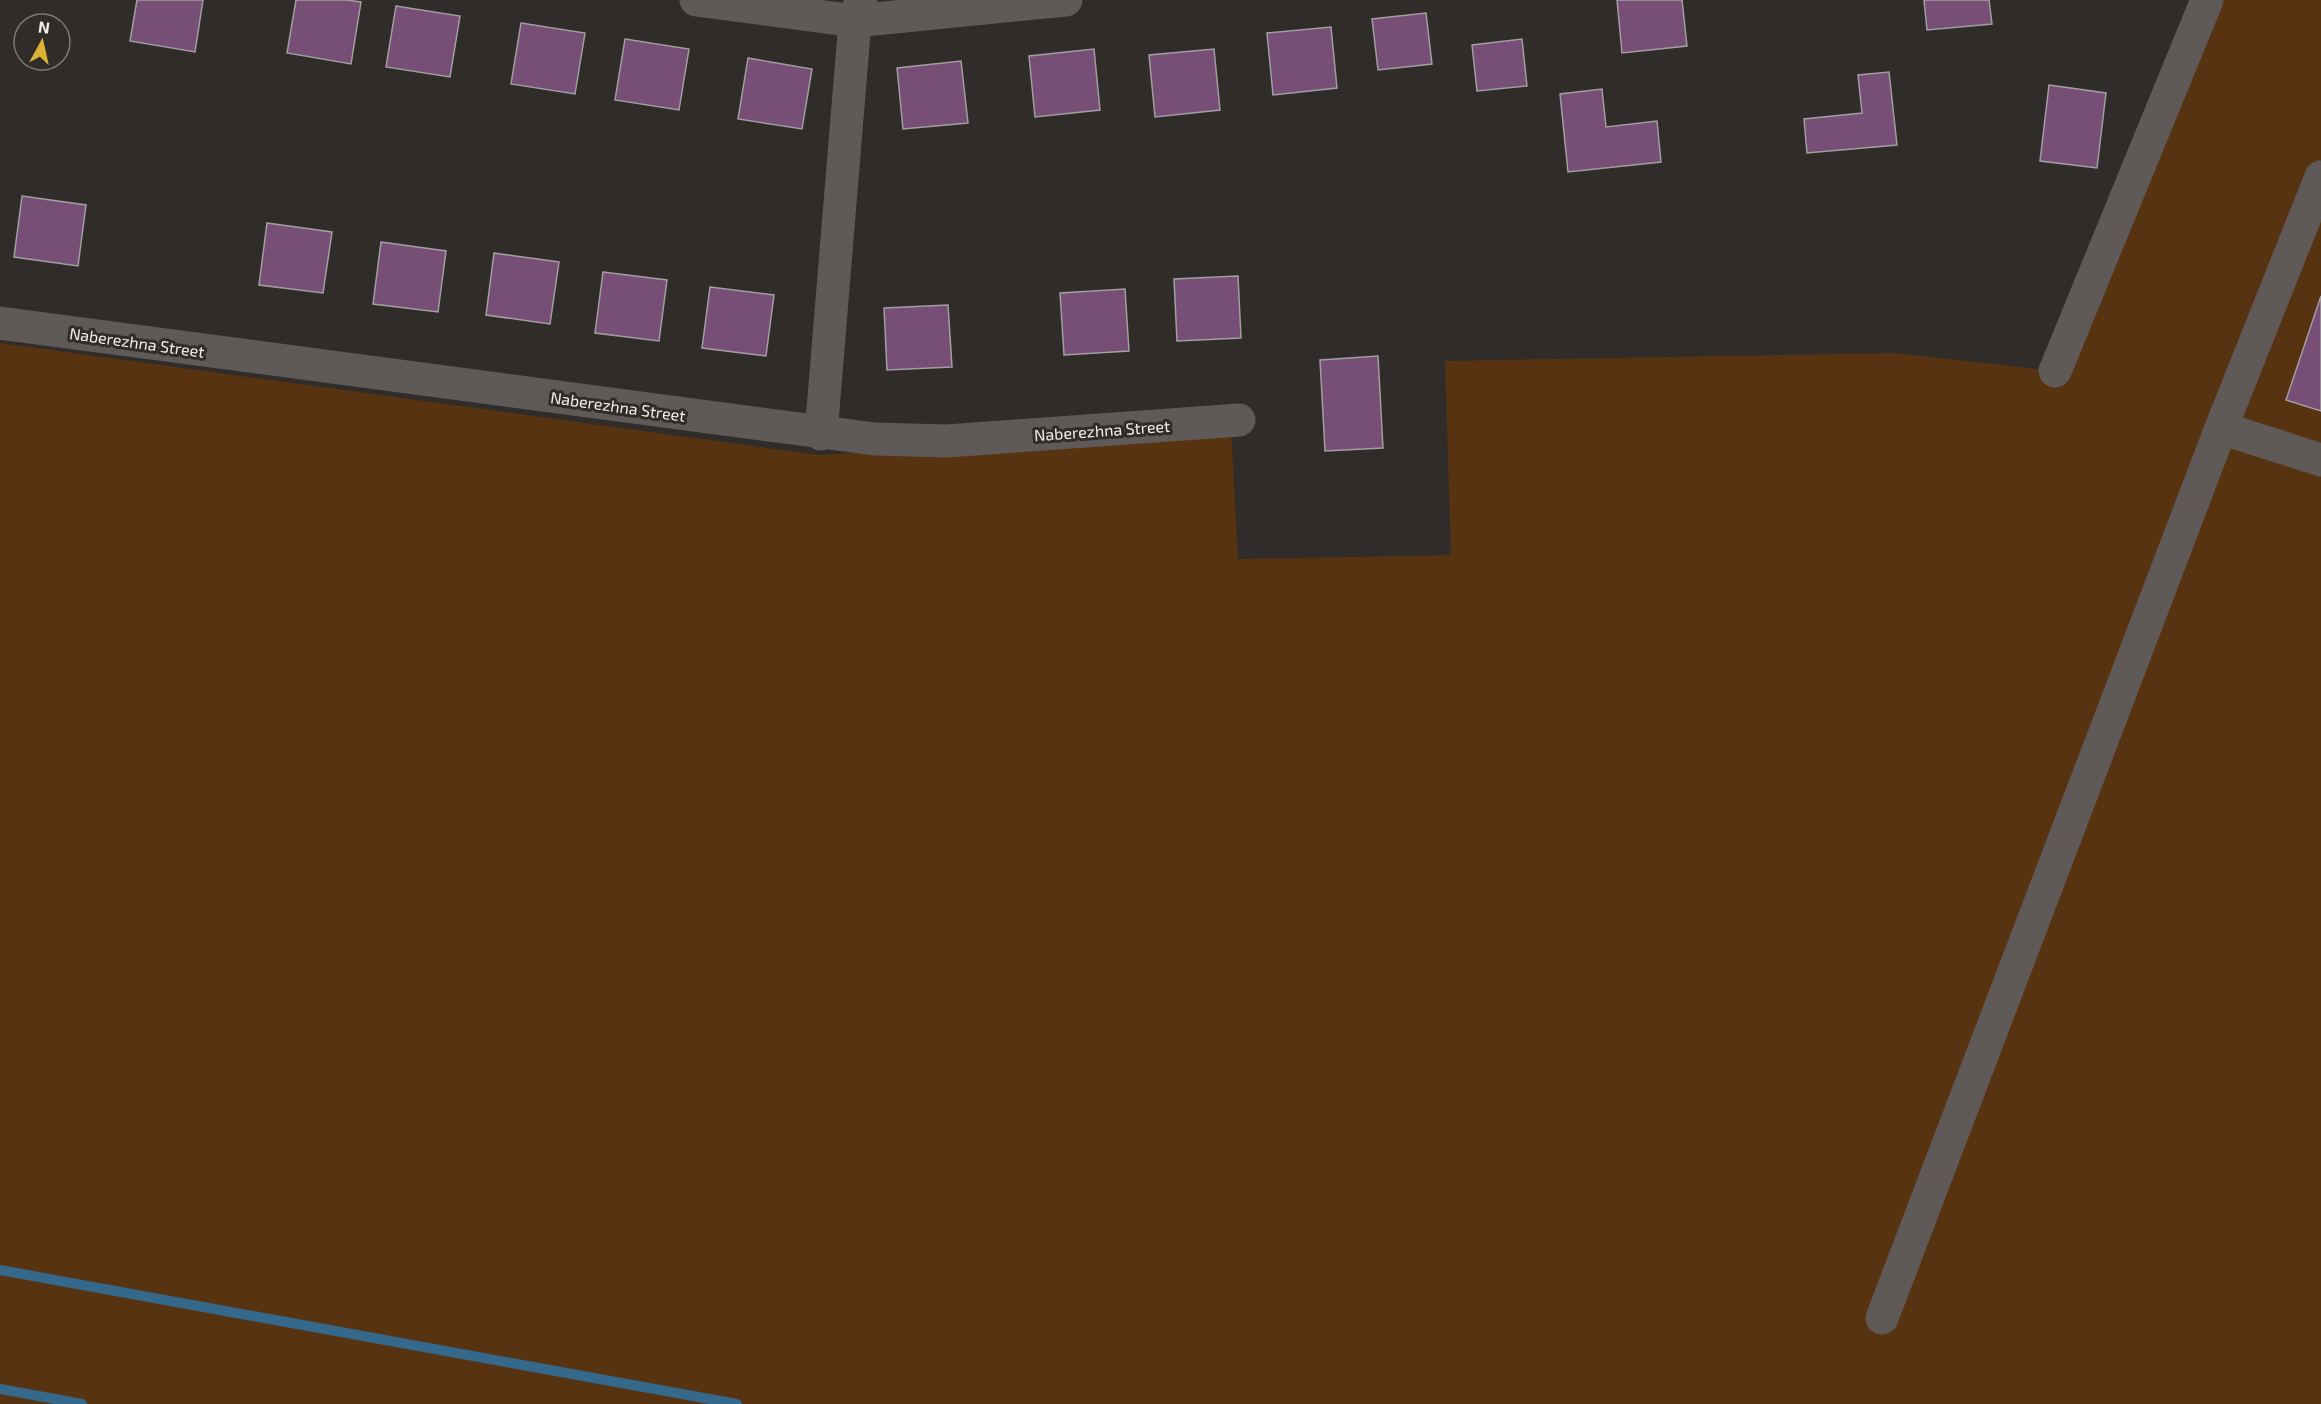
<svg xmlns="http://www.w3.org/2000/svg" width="2321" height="1404" font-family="'Exo 2',sans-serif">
<rect width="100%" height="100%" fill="#302c29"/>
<path fill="#583312" d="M2206,0H2321V1404H0V343L819,455L1231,429L1238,559L1451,555L1445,361L1896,353L2055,371Z"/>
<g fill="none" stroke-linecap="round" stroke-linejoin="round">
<path stroke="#35698c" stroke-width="10" d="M0,1270L737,1404
M0,1389L82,1404"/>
</g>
<path fill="#774e75" stroke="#a29ea2" stroke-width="1.5" d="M137,0H203L195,52L130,41Z
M296,0H347L361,2L351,64L287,53Z
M1617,0H1682L1687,46L1622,53Z
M1924,0H1989L1992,24L1927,30Z
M396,6L460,16L450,77L386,67Z
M1426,13L1432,64L1378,70L1372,19Z
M521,23L585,33L575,94L511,84Z
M1331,27L1337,88L1273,95L1267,33Z
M625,39L689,49L679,110L615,100Z
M1522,39L1527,86L1477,91L1472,45Z
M1094,49L1100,110L1035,117L1029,56Z
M1214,49L1220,110L1155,117L1149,55Z
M748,58L812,69L802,129L738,119Z
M961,61L968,123L903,129L897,68Z
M1889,72L1897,145L1807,153L1804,119L1862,113L1858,75Z
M2049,85L2106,93L2097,168L2040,161Z
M1602,89L1606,127L1657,121L1661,162L1568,172L1560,94Z
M22,196L86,205L78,266L14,257Z
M267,223L332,232L323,293L259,285Z
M381,242L446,251L438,312L373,304Z
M494,253L559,262L550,324L486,315Z
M603,272L667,280L659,341L595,333Z
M1238,276L1241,338L1177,341L1174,279Z
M710,287L774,295L766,356L702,348Z
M1125,289L1129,351L1064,355L1060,293Z
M2321,296V411L2286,400Z
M948,305L952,367L887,370L884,308Z
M1378,356L1383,448L1325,451L1320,360Z"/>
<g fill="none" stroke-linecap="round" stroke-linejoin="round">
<path stroke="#5f5a57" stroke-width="33" d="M696,0L855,21L1066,0
M0,323L875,439L947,441L1239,420
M2055,371L2207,0
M2221,428L2321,177
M821,434L855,21L861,0
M1882,1318L2221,428L2321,460"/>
</g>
<g text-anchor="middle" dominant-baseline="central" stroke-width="6" stroke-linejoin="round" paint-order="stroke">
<g font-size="16" fill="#f0edeb" stroke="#302c29">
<text transform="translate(137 342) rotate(8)">Naberezhna Street</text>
<text transform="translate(618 406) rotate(8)">Naberezhna Street</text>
<text transform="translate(1102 430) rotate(-4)">Naberezhna Street</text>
</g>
</g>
<g transform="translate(42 42) rotate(8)"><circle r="28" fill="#302c29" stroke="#7d7977" stroke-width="1.5"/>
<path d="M0-4.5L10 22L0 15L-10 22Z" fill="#dbb233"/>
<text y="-9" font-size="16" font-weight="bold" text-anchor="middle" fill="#f0edeb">N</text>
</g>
</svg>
